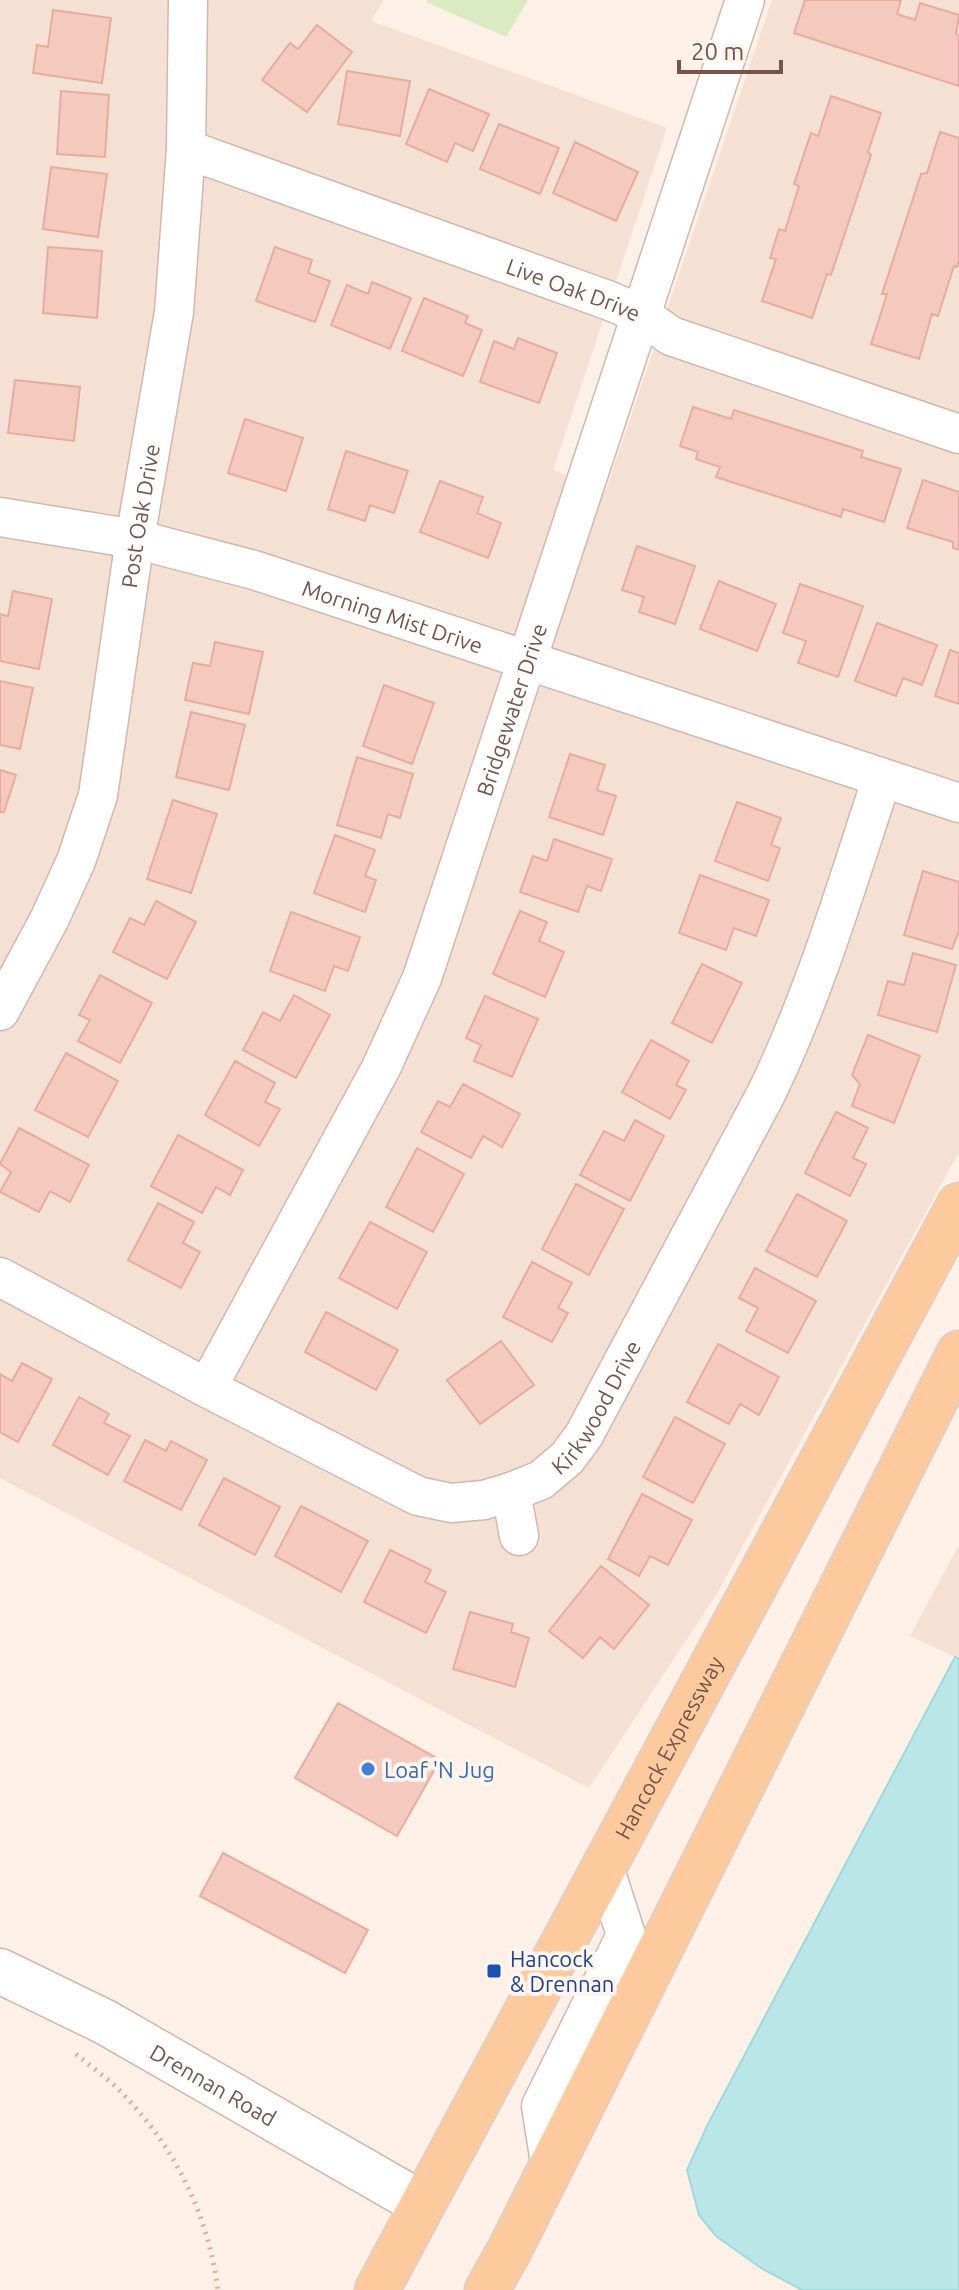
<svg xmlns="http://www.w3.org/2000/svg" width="959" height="2290" font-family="Ubuntu,sans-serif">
<rect width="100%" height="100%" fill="#fdf0e6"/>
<path fill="#f5e1d4" d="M0,0H384L371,21L667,128L553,470L606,490L772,0H959V1152L716,1595L589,1788L0,1478Z
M959,1545V1659L910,1636Z"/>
<path fill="#daebc3" d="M428,0H528L506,37L426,2Z"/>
<path fill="#b9e7e7" stroke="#9fd9d9" stroke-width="2" d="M955,1657L959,1659V2290H802L761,2268L716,2236L699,2215L687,2170L707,2126Z"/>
<path fill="#f3cabd" stroke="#e6ad9d" stroke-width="2" d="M805,0H901L897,14L915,20L920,3L959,15L956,34L959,35V86L794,33Z
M53,10L111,18L102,83L33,73L37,45L48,47Z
M317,25L352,52L307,112L262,80L290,43L298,49Z
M347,71L410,81L400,136L338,124Z
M429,89L489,114L473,151L455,143L447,162L406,144Z
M61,91L109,95L105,157L57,154Z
M831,96L881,113L868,152L871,155L831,275L827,274L812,318L762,301L776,259L770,258L779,229L785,231L799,186L794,184L811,133L818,136Z
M499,124L559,148L540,194L480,169Z
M940,132L959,138V261L957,267L954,266L938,316L932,314L919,359L871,344L887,294H882L921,174L927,173Z
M575,142L638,172L616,221L553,193Z
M51,167L107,174L98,237L43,229Z
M48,247L102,251L97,318L43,313Z
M275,247L312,260L308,273L330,281L315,322L256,301Z
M372,282L411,298L390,349L331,325L347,285L368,294Z
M424,298L468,316L465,323L482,330L463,376L402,351Z
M518,338L557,353L539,403L480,382L494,341L514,349Z
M15,380L80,387L74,441L8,433Z
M693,407L731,419L734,410L863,451L861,457L901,469L884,522L843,509L841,517L716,477L720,467L696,459L698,452L680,446Z
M245,419L303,438L286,491L228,473Z
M346,451L408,471L394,513L370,505L365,521L328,509Z
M923,480L959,492V550L953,548V542L907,528Z
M440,481L483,497L477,513L501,523L488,558L420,532Z
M637,546L695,566L675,624L639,612L644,597L622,590Z
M719,581L776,604L757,651L700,629Z
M800,584L863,606L838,677L798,663L806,641L783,633Z
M13,591L52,599L39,669L0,661V614L8,616Z
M877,623L937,645L922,685L903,678L896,696L855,681Z
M215,642L263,652L249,714L185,700L193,663L210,666Z
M950,650L959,653V704L935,696Z
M0,681L33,688L20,749L0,745Z
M384,685L434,703L412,764L363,746Z
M191,712L245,725L229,790L176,777Z
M570,754L605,765L597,790L616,796L603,835L549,817Z
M357,757L413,774L400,818L388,814L381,838L337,825Z
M0,770L16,775L4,812H0Z
M173,800L217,814L191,893L147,879Z
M737,802L781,818L771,845L780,848L768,881L715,861Z
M335,835L375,850L365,876L376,880L365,912L314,893Z
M554,839L612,859L601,891L587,886L578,912L520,892L533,856L547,861Z
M923,871L959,882V931L952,949L904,935Z
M700,875L769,900L756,936L734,928L726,950L679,933Z
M156,901L196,922L167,979L113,952L130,918L144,925Z
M520,911L547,922L539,941L564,952L545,997L493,974Z
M291,912L360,937L348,971L334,966L325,991L270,971Z
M913,953L956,965L937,1032L878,1015L888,981L904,985Z
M702,964L742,983L712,1043L672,1023Z
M100,975L152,1003L120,1063L78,1041L90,1020L79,1015Z
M294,995L330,1015L296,1078L243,1050L263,1012L280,1021Z
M485,996L538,1019L512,1077L474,1061L481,1045L466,1038Z
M868,1035L920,1056L894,1123L852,1106L860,1084L852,1075Z
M651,1040L689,1061L676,1085L686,1090L670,1119L622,1092Z
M66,1053L118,1081L88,1137L35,1110Z
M235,1061L275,1083L265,1102L280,1109L259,1146L205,1115Z
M463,1084L520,1114L502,1147L483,1136L471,1158L421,1132L438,1101L450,1107Z
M836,1112L868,1128L853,1158L866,1164L850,1196L805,1173Z
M635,1120L664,1136L630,1201L580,1175L604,1131L624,1141Z
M19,1128L89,1165L70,1202L50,1191L39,1212L0,1192L11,1172L0,1164Z
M178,1135L243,1170L230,1195L216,1187L202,1213L151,1186Z
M417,1148L464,1174L433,1232L386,1207Z
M576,1184L624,1209L589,1275L542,1249Z
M797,1194L847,1221L817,1277L766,1251Z
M158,1203L194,1222L183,1243L200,1252L181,1288L128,1260Z
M370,1222L427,1252L397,1309L339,1278Z
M532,1262L572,1283L558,1308L568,1313L552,1342L503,1317Z
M755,1268L816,1301L788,1353L746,1331L758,1308L739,1298Z
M326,1312L398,1350L376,1390L305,1352Z
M501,1341L534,1385L480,1424L447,1380Z
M718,1344L779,1377L759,1415L740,1404L729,1424L687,1402Z
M22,1363L52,1379L18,1442L0,1432V1374L12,1381Z
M79,1397L109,1414L104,1423L130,1436L108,1475L53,1445Z
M675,1417L725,1444L693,1503L643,1477Z
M145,1440L166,1451L171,1441L207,1460L181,1510L124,1481Z
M224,1478L280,1507L255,1555L199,1525Z
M642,1494L692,1520L668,1565L650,1556L639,1576L608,1559Z
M301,1506L368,1541L341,1592L275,1556Z
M390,1550L431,1570L425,1582L446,1592L426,1633L364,1602Z
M601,1566L649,1605L614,1649L600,1637L583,1658L549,1631Z
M470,1612L513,1624L511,1632L529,1638L515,1687L453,1669Z
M338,1703L440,1760L397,1836L295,1778Z
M223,1853L368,1930L345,1973L200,1896Z"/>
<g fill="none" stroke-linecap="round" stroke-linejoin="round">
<defs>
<g id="street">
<path id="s1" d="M186,149L610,301L640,314L671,336L959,434"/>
<path id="s2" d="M0,517L135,539L254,570L959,803"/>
<path id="s3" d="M0,1011L49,920L76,861L98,795L135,539L174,312L186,149L188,0"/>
<path id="s4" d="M0,1277L207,1388L418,1496L451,1503L484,1500L511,1492L541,1480L567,1458L584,1435L766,1094C815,993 847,884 882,778"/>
<path id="s5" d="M207,1388L381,1068L422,978L745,0"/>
<path d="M511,1492L519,1536"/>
<path d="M551,2169L541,2106L626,1935L604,1867"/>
</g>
<g id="secondary">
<path id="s6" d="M0,1971L105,2022L422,2204"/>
</g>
<g id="primary">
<path id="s7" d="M377,2290L959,1205"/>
<path d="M487,2290L509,2251L959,1353"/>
</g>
</defs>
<use href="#street" stroke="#d1b8ae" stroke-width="41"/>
<use href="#secondary" stroke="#d4b7ab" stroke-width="47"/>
<use href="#primary" stroke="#d9cfcc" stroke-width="47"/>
<path stroke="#d8ad9f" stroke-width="5" stroke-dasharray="2 6" stroke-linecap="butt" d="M76,2054C91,2067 109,2079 123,2094C176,2149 208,2215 218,2290"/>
<use href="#street" stroke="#fff" stroke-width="38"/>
<use href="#secondary" stroke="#fff" stroke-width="44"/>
<use href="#primary" stroke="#fcca9d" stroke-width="44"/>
</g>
<circle fill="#3f7fe0" stroke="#fff5ec" stroke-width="3" cx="368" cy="1769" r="8"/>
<rect fill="#1a4fb4" stroke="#fff5ec" stroke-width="3" x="486" y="1963" width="16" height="16" rx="4"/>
<g text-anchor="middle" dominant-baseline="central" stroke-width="8" stroke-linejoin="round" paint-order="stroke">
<g font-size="22" fill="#77534a" stroke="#fff5ec">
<text stroke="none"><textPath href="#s1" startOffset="412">Live Oak Drive</textPath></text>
<text stroke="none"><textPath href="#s3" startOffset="520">Post Oak Drive</textPath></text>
<text stroke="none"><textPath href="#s2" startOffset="406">Morning Mist Drive</textPath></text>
<text stroke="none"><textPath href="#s5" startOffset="746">Bridgewater Drive</textPath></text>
<text stroke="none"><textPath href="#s4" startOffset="692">Kirkwood Drive</textPath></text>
<text stroke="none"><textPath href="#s7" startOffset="616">Hancock Expressway</textPath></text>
<text stroke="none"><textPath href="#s6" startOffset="242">Drennan Road</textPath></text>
</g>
<g font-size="22" fill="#366cbe" stroke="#fff5ec" text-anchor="start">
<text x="384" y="1769">Loaf 'N Jug</text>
</g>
<g font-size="22" fill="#164399" stroke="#fff5ec" text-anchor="start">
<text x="510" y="1958">Hancock<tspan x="510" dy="25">&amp; Drennan</tspan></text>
</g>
</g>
<path d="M679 60v12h102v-12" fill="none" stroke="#77534a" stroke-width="4"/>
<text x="691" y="60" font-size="24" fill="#77534a" stroke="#fff5ec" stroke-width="6" paint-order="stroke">20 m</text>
</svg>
